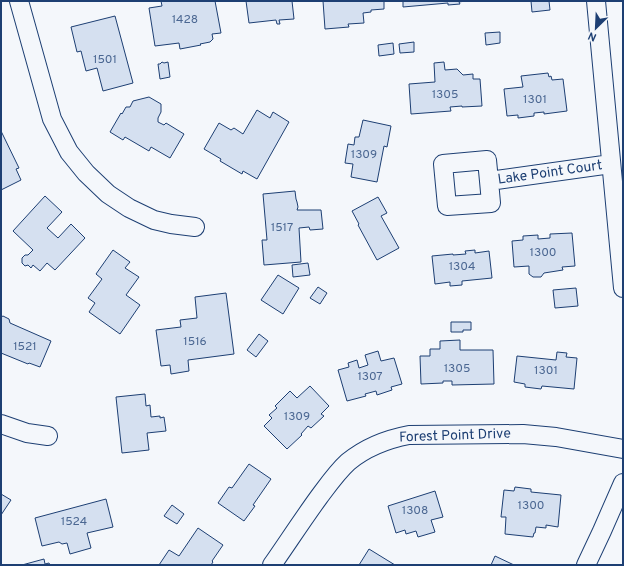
<svg xmlns="http://www.w3.org/2000/svg" width="624" height="566" font-family="Overpass,sans-serif">
<rect width="100%" height="100%" fill="#f4f7fb"/>
<path fill="#d5e0f0" stroke="#1d3f73" d="M161,1H215L221,33L212,34L213,39L210,42L200,44L201,45L180,49L179,43L155,46L149,8L162,6Z
M246,1H292L294,19L279,20L280,24H277L276,20L249,23Z
M323,1H384V9L371,10V12L363,13L364,23L348,24L349,27L325,29Z
M403,1H465L459,2L460,4L448,5V3L403,7Z
M531,1H549L550,10L532,12Z
M115,16L133,83L103,91L97,68L86,71L81,51L77,52L71,27Z
M500,32V43L486,45L485,33Z
M414,42V52L400,53L399,44Z
M393,43L394,54L379,56L378,45Z
M162,62L164,63L168,62L170,77L160,79L158,64H160Z
M444,62L445,70L457,69L463,75L473,74V79H480L482,106L462,107V106L450,107L451,111L411,114L409,84L435,82L434,63Z
M548,73L549,77L551,76L552,80L563,79L567,111L544,114V112L534,113V116L518,118V115L507,116L504,89L523,87L521,76Z
M149,97L161,104V112L158,118V122L164,125L166,123L184,134L170,158L151,147L149,151L125,137L123,140L110,132L121,113L122,114L126,107H130L133,101Z
M257,110L270,118L273,112L289,122L257,179L243,171L242,174L220,161L221,159L204,149L219,123L231,130L234,128L243,134Z
M363,120L391,126L387,147L384,146L377,182L351,177L353,164L345,163L348,144L354,145L355,137H359Z
M1,131L19,168L16,169L21,180L1,190Z
M295,191L296,199L297,202L298,207L297,210H321L323,229L310,230L309,227L299,228L301,262L264,265L262,240H267L263,194Z
M45,196L62,212L47,228L58,238L71,224L85,238L55,270L47,263L40,271L33,265L31,268L28,265L25,266L22,263V258L25,255H28L33,250L13,231Z
M378,197L387,213L381,216L399,248L377,260L358,225L359,224L352,211Z
M572,233L575,266L562,267L563,270L544,273L541,277H533L529,274V266L514,267L512,241L523,240V236L538,235V239L550,238V234Z
M113,250L130,262L125,268L139,277L126,295L140,305L120,334L89,312L95,303L88,298L102,279L96,274Z
M475,250V253L489,251L492,278L462,281V285L450,286V282L435,284L432,256L453,254V255L466,254L465,251Z
M308,263L310,275L293,277L292,265Z
M278,275L299,288L283,314L261,300Z
M318,287L327,293L320,304L310,298Z
M576,288L578,306L555,308L553,290Z
M226,293L234,354L188,360L189,371L171,374L170,365L161,366L156,330L181,327L180,320L197,318L195,297Z
M3,316L9,319L10,323L51,341L40,367L29,363L28,364L1,353V317Z
M451,322H471V330H463V332H451Z
M259,334L268,341L256,357L247,350Z
M460,340V350H493L494,384L452,385V381H443V383L421,384L420,356H430V349H440V341Z
M378,351L381,361L394,358L402,384L391,387L392,390L377,395L376,391L365,394L366,396L347,401L338,370L349,367L348,363L357,360L359,368L368,365L365,355Z
M557,352L567,353L566,357L577,358L574,389L542,386L541,389L525,387V384L514,382L517,356L556,360Z
M310,386L329,406L321,414L324,416L311,428L308,426L301,434L302,435L287,449L264,426L272,418L269,415L277,408L275,406L290,391L297,398Z
M145,394L146,406L150,405L151,417L160,416V418L164,417L166,431L147,433L149,450L122,453L116,397Z
M249,464L271,479L253,505L255,506L244,521L218,503L229,487L232,488Z
M515,487L531,489V492L561,495L558,527L546,525V528L536,527L535,533H534L533,537L505,534L506,517H501L504,490L514,491Z
M435,491L443,517L431,520L435,532L418,537L416,531L406,534L405,530L396,533L388,506Z
M1,494L11,500L1,515Z
M106,499L113,527L87,533L91,548L70,554L67,543L62,544L59,542L42,546L35,518Z
M172,505L184,514L177,524L164,516Z
M198,528L223,545L212,561L213,562L211,565H159L169,550L179,556Z
M369,549L395,565H359Z
M495,556L514,565H491Z
M44,559L45,564L49,563L50,565H22Z"/>
<g fill="none" stroke-linecap="round" stroke-linejoin="round">
<defs>
<path id="street" d="M19,1L52,119L69,152L86,173L108,194L129,208L154,220L171,224L195,227
M596,1L623,288
M489,181L491,203L447,206L443,164L487,160L489,181L611,164
M1,424L27,433L48,436
M272,565C288,542 303,519 319,497C328,485 337,472 348,462C365,448 388,439 409,435L523,434L556,437L623,449
M586,565L602,531L623,483"/>
</defs>
<use href="#street" stroke="#1d3f73" stroke-width="20"/>
<use href="#street" stroke="#f4f7fb" stroke-width="18"/>
</g>
<g text-anchor="middle" dominant-baseline="central" stroke-width="3" stroke-linejoin="round" paint-order="stroke">
<g font-size="12" fill="#4b6792">
<text x="185" y="20">1428</text>
<text x="105" y="60">1501</text>
<text x="445" y="95">1305</text>
<text x="535" y="100">1301</text>
<text x="364" y="155">1309</text>
<text x="282" y="228">1517</text>
<text x="543" y="253">1300</text>
<text x="462" y="267">1304</text>
<text x="195" y="342">1516</text>
<text x="25" y="347">1521</text>
<text x="457" y="369">1305</text>
<text x="546" y="371">1301</text>
<text x="370" y="377">1307</text>
<text x="297" y="417">1309</text>
<text x="531" y="506">1300</text>
<text x="415" y="511">1308</text>
<text x="74" y="522">1524</text>
</g>
<g font-size="14" fill="#1d3f73" stroke="#f4f7fb">
<text transform="translate(550 173) rotate(-8)">Lake Point Court</text>
<text transform="translate(455 436) rotate(-2)">Forest Point Drive</text>
</g>
</g>
<rect width="624" height="566" fill="none" stroke="#1d3f73" stroke-width="4"/>
<g transform="translate(596 28) rotate(204)" stroke="#f4f7fb" stroke-width="3" paint-order="stroke">
<path d="M0-3L7 15L0 10L-7 15Z" fill="#1d3f73"/>
<text y="-6" font-size="11" font-weight="bold" text-anchor="middle" fill="#1d3f73">N</text>
</g>
</svg>
